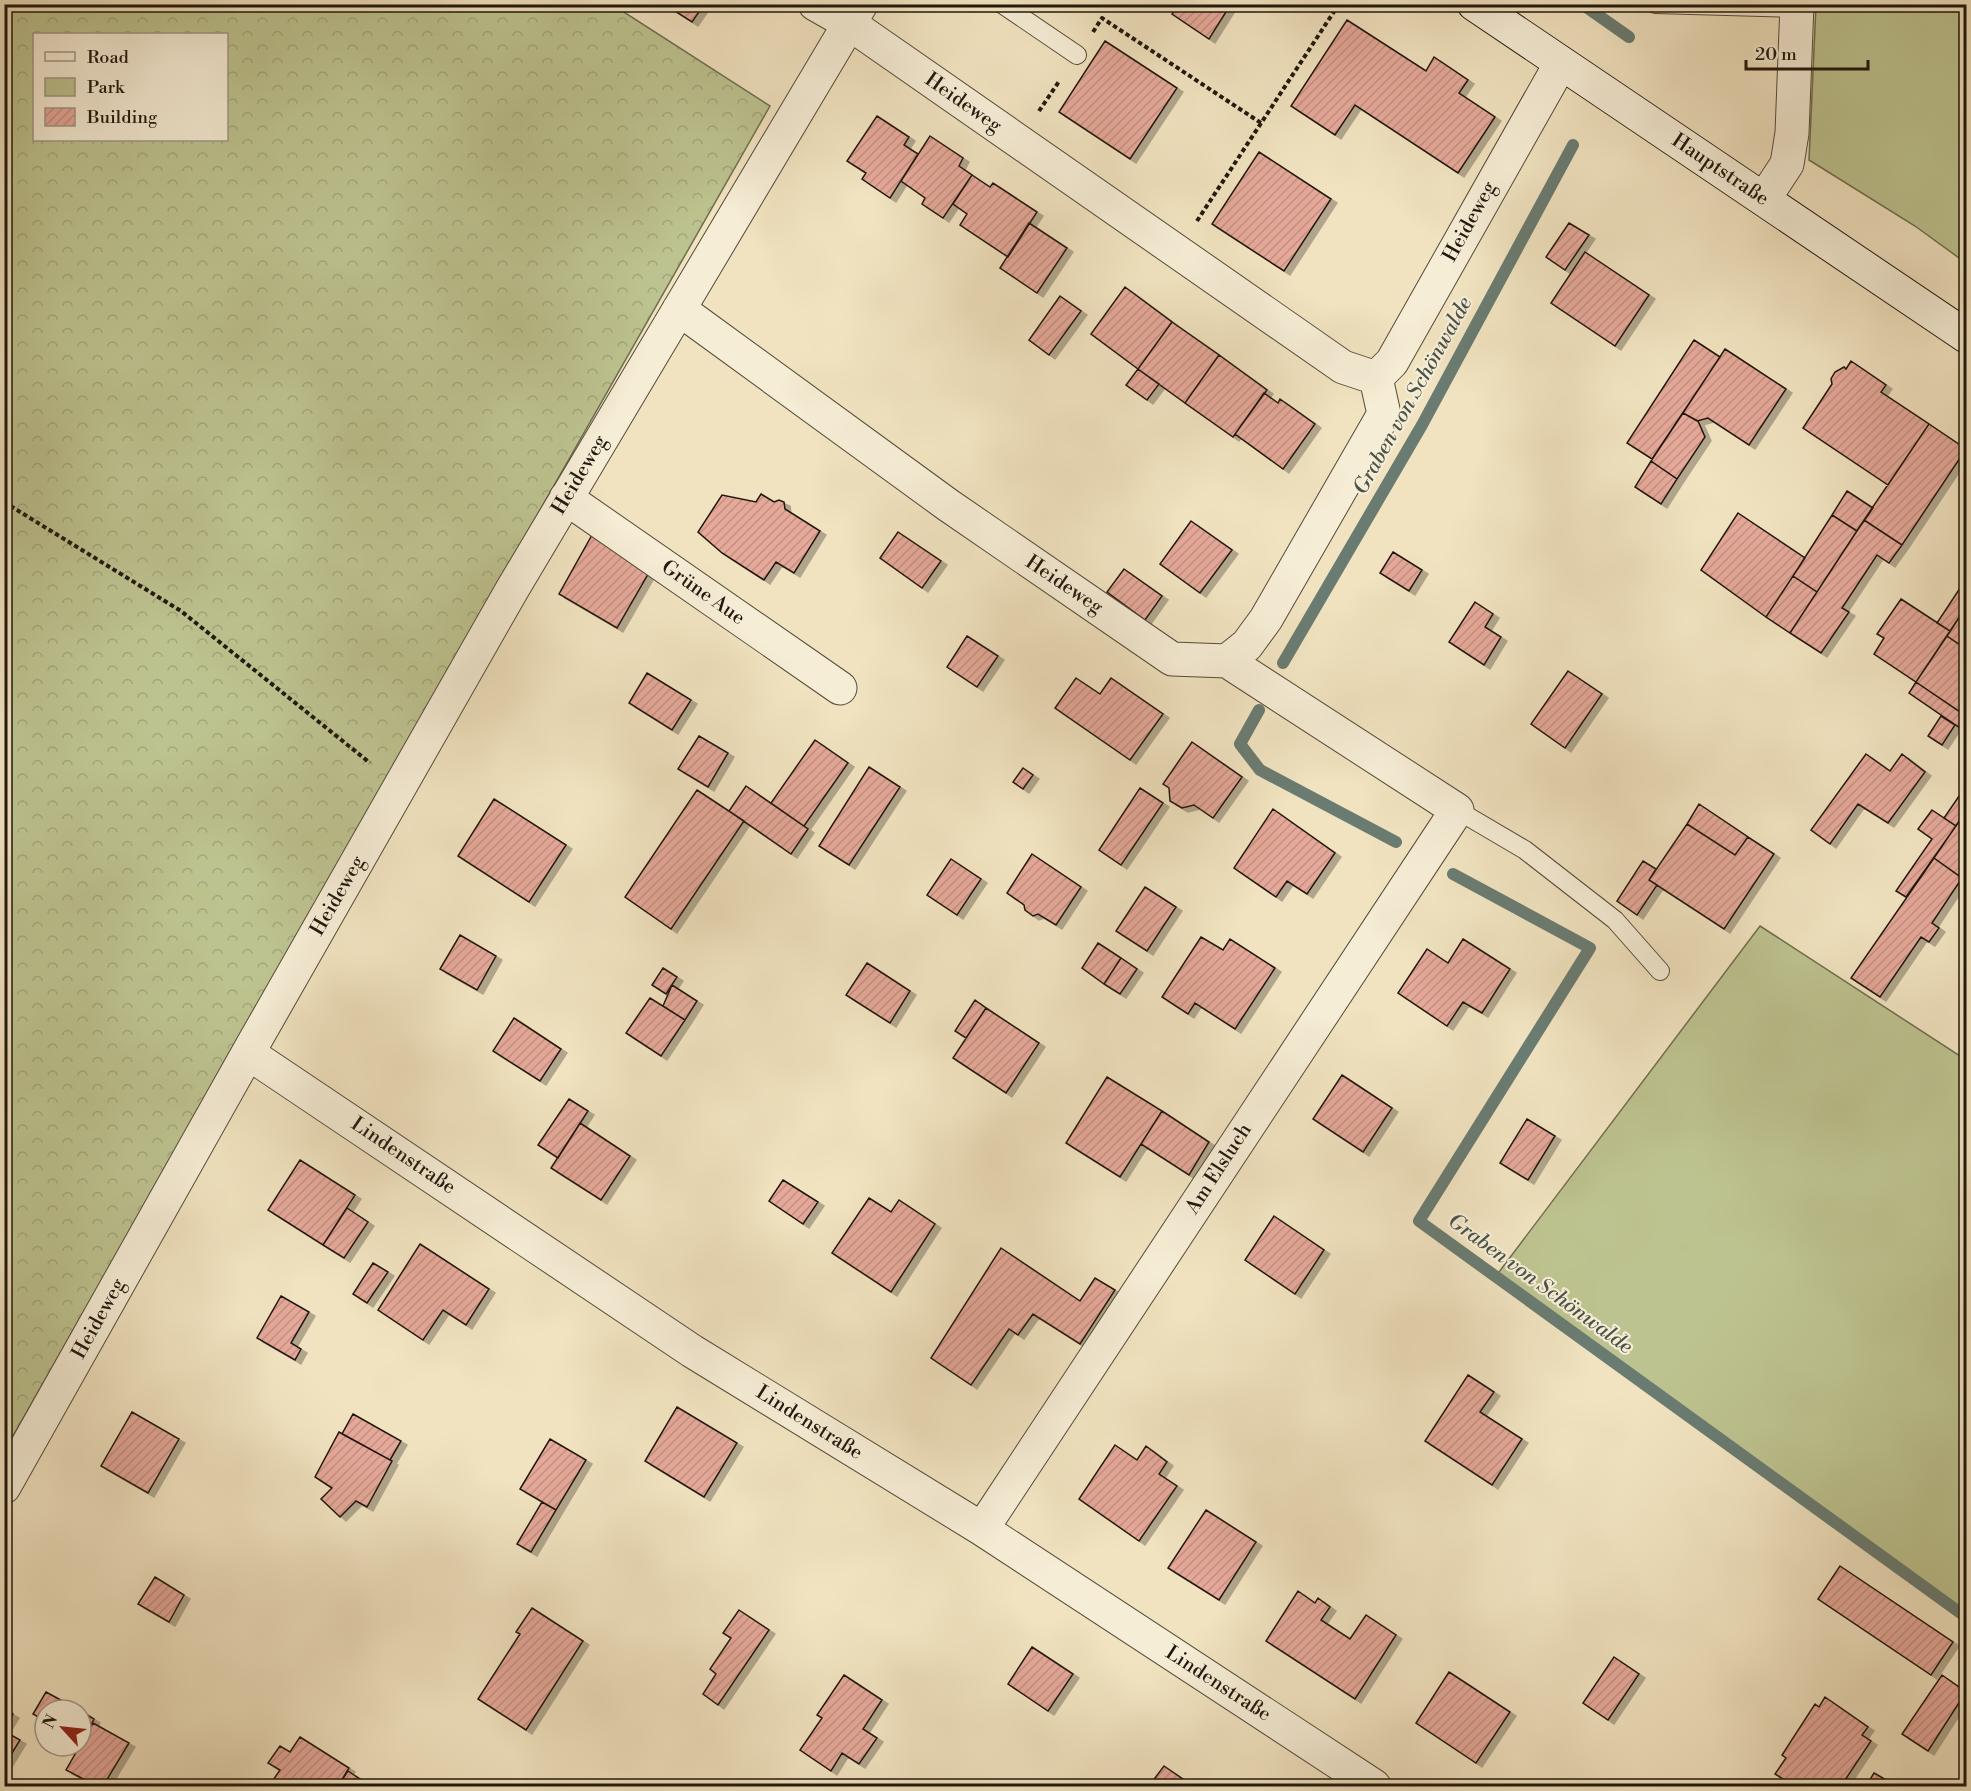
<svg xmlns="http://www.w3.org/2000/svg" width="1971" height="1791" font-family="'Libre Bodoni',serif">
<defs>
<pattern id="forest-crowns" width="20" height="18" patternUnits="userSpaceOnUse" patternTransform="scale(1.5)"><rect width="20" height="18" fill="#bdc390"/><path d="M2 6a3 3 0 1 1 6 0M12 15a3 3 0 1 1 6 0" fill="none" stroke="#a2a77b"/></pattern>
<pattern id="building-hatch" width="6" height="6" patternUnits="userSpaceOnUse" patternTransform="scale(1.5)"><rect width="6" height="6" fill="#e5a899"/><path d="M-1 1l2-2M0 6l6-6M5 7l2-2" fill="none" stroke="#c49083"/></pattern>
<filter id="shadow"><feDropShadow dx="6" dy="4" stdDeviation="0" flood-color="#0004"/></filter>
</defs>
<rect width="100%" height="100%" fill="#f1e3c0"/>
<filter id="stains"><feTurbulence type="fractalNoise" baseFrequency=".00333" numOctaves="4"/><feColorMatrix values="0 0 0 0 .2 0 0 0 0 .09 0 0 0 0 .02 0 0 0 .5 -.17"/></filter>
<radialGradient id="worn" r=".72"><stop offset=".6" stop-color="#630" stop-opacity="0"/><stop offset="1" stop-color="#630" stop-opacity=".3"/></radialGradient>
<path fill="#bdc390" stroke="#6e6e4e" stroke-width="1.5" d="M1816,5H1966V263L1915,226L1809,160Z
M1760,926L1963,1058L1966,1054V1617L1496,1276Z"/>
<path fill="url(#forest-crowns)" stroke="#6e6e4e" stroke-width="1.5" fill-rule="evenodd" d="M5,5H613L770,106L5,1450ZM34,34H226V140H34Z"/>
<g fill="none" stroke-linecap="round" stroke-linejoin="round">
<path stroke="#6a7c72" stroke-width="12" d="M1582,4L1629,37
M1283,663L1422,425L1573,145
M1259,710L1240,744L1260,770L1396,842
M1453,874L1590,948L1419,1221L1966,1617"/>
</g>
<path fill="url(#building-hatch)" stroke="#20180d" stroke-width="1.5" filter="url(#shadow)" d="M664,4H694L701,9L692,22Z
M1168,4H1231L1209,39L1172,14L1175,9Z
M1347,20L1426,71L1434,57L1468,80L1459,93L1495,117L1458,173L1355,105L1335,135L1291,106Z
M1105,41L1177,88L1130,159L1059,112Z
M877,116L909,137L904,145L918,154L890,198L862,179L866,173L847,161Z
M930,136L963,158L959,166L972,175L943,218L922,204L925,198L901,181Z
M1259,152L1331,199L1284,271L1212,224Z
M972,175L990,187L993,183L1037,212L1008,257L960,225L967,214L953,204Z
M1029,223L1067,248L1037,293L1000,268Z
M1569,223L1589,235L1565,270L1546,257Z
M1585,252L1649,295L1615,346L1551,303Z
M1125,287L1172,322L1138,369L1091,334Z
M1060,296L1081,311L1049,355L1029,340Z
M1172,322L1219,355L1185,403L1138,369Z
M1694,340L1720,357L1652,459L1627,443Z
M1725,349L1786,389L1749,445L1708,418L1697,421L1683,413Z
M1219,355L1267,390L1233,437L1185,403Z
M1851,361L1886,385L1881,392L1929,424L1888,485L1803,428L1832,384L1831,379L1835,372L1844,367L1846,369Z
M1138,369L1159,384L1147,400L1126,385Z
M1264,393L1278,403L1280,399L1315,424L1283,469L1235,434Z
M1683,413L1698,421L1705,437L1677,479L1651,461Z
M1929,424L1966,449L1902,545L1864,520Z
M1651,461L1677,479L1661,504L1635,487Z
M1847,491L1873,508L1857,531L1832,515Z
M761,494L774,502L779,500L784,502L785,509L820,531L794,573L776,562L764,580L722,553L698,532L722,495L756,502Z
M1738,513L1805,558L1766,617L1701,570Z
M1832,515L1857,531L1817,592L1793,576Z
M1864,520L1902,545L1889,563L1877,555L1842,608L1849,612L1821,653L1790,633Z
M1191,521L1232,550L1200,593L1160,564Z
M898,532L941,561L922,588L880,558Z
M592,535L651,569L617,628L559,594Z
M1393,552L1422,570L1409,591L1380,573Z
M1124,569L1162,596L1145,620L1107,592Z
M1793,576L1817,592L1790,633L1766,617Z
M1966,579V607L1950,631L1937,623Z
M1901,599L1950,631L1916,682L1874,654L1884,638L1877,634Z
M1475,602L1493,614L1485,627L1501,637L1484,665L1449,642Z
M1966,607V649L1947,636Z
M967,636L998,656L977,687L947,667Z
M1947,636L1966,649V716L1916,682Z
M1568,671L1602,694L1565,748L1531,724Z
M647,673L691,700L672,730L629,703Z
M1076,678L1100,694L1111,678L1163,714L1130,760L1055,708Z
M1916,682L1966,716V732L1909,693Z
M1941,716L1955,725L1942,745L1928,736Z
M699,736L728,753L708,787L678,769Z
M815,740L848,763L804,826L771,803Z
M1192,742L1242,777L1213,818L1194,805L1182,808L1170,801L1169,788L1163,784Z
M1866,754L1890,771L1902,754L1925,772L1888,823L1858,804L1830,844L1811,830Z
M869,767L900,787L849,865L819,846Z
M1023,768L1033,775L1023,789L1013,782Z
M746,786L808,829L791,854L729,811Z
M1966,786V811L1956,826L1944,818Z
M1140,788L1163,803L1121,865L1099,850Z
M697,790L744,821L671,929L625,897Z
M494,799L566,845L529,902L458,856Z
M1699,804L1748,837L1735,855L1687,824Z
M1273,809L1335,853L1307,894L1287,881L1276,897L1234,868Z
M1932,810L1956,826L1906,897L1896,891L1932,839L1918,829Z
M1966,811V865L1959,876L1934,858Z
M1687,824L1735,855L1748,837L1774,854L1724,929L1649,880Z
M1032,854L1081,887L1056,925L1038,914L1033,916L1025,910L1024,905L1007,893Z
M1934,858L1962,878L1932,923L1939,928L1929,942L1921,937L1880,997L1851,978Z
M951,859L981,879L957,915L927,895Z
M1643,861L1656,869L1649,880L1657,885L1637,915L1617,901Z
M1145,887L1176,907L1147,951L1116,931Z
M460,935L496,956L477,990L440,969Z
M1201,937L1223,950L1230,939L1275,968L1235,1029L1195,1003L1188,1014L1162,997Z
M1463,939L1510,969L1482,1013L1463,1002L1447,1026L1398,993L1427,949L1448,963Z
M1098,943L1121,958L1104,984L1082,968Z
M1121,958L1137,969L1120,994L1104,984Z
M867,963L910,991L890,1023L846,995Z
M663,968L677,977L666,994L652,985Z
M672,985L697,1001L685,1020L663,1006Z
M650,998L685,1020L661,1056L626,1033Z
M975,1000L986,1008L966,1038L955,1031Z
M986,1008L1039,1043L1006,1093L953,1058Z
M514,1018L561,1049L540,1081L493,1051Z
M1342,1075L1392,1108L1363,1152L1313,1119Z
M1107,1077L1162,1111L1120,1177L1066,1143Z
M569,1099L588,1111L558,1158L538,1145Z
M1162,1111L1209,1142L1189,1175L1141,1144Z
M1527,1119L1555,1136L1528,1180L1500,1163Z
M580,1123L630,1156L601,1200L551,1168Z
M300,1160L355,1195L323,1245L268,1210Z
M783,1180L818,1202L803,1224L769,1201Z
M869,1198L891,1212L899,1200L935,1224L891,1292L832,1253Z
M347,1208L368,1222L344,1258L323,1245Z
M1274,1216L1324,1250L1295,1294L1245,1260Z
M420,1244L489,1289L466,1325L443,1310L423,1340L378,1310Z
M1001,1248L1080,1301L1095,1278L1115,1290L1080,1344L1033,1314L1018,1335L1009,1329L971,1385L931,1358Z
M373,1263L388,1272L367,1303L353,1294Z
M281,1296L309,1312L291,1343L301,1349L295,1360L257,1338Z
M1468,1375L1494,1392L1480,1412L1522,1439L1492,1485L1425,1441Z
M677,1407L737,1443L704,1497L645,1461Z
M132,1412L179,1439L148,1493L101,1466Z
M353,1414L401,1441L390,1460L342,1434Z
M339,1432L392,1461L367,1507L356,1501L340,1517L321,1499L332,1488L315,1477Z
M550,1439L586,1460L556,1510L520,1489Z
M1115,1445L1137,1460L1146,1446L1167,1462L1159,1474L1177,1486L1139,1541L1079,1499Z
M542,1502L556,1510L531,1552L517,1544Z
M1206,1510L1256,1542L1219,1600L1168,1568Z
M1840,1566L1953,1642L1931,1675L1818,1599Z
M155,1577L184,1595L169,1622L138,1604Z
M1298,1591L1315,1603L1318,1598L1330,1607L1321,1620L1350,1639L1366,1615L1396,1635L1355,1699L1266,1641Z
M532,1608L583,1641L526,1730L478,1699L520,1634L516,1632Z
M739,1610L769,1630L718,1705L703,1694L716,1674L710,1669L731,1638L723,1633Z
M1032,1647L1073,1674L1048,1711L1008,1684Z
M1614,1657L1639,1674L1608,1720L1583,1703Z
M1449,1672L1510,1712L1476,1763L1416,1723Z
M844,1675L882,1700L863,1729L877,1738L859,1764L842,1753L831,1771L800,1750L822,1718L817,1715Z
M1942,1675L1966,1692L1928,1751L1902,1734Z
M46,1692L79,1710H45V1721L33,1714Z
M1825,1697L1868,1727L1862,1735L1871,1741L1841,1786H1794L1775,1774L1786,1758L1782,1755L1815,1704L1819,1707Z
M4,1709L13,1714L4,1729Z
M81,1711L94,1719L82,1742L81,1741Z
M93,1723L129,1743L103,1786H97L66,1770Z
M4,1731L20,1740L4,1766Z
M300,1737L349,1768L338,1786H269L280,1770L268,1763L280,1746L290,1752Z
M1164,1766L1193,1786H1149Z
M348,1771L363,1781L359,1786H338Z
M1874,1773L1897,1786H1866Z"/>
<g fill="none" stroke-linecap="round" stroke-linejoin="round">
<defs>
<path id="service" d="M1002,4L1077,55
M1655,4L1797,8
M1457,810L1525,850L1615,920L1660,971"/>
<path id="minor" d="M815,4L850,24L1343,367L1376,378L1392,362L1561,63
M1764,199L1787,164L1792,133L1797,4
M679,309L948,505L1172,659L1227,661L1457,810L982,1529
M566,498L840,688
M1227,661L1247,645L1266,619L1384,414L1376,378
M248,1053L692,1351L982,1529L1374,1786
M4,1487L248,1053L513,588L861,4"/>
<path id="secondary" d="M1474,4L1966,336"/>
</defs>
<use href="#service" stroke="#544b3a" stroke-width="20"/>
<use href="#minor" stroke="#544b3a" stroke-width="35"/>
<use href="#secondary" stroke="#20180d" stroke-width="35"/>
<path stroke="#20180d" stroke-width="4" stroke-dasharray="4.5 3" stroke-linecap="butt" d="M1093,32L1102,18L1261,123
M1039,111L1060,80
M1197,221L1339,4
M4,502L181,611L370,763"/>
<use href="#service" stroke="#f6edd6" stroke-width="18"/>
<use href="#minor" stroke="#f6edd6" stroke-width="33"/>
<use href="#secondary" stroke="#f6edd6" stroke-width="33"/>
</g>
<g text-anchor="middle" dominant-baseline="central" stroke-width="4.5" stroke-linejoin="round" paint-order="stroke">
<g font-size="20" fill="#20180d" stroke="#f6edd6">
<text transform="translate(963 103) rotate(35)">Heideweg</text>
<text transform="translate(1720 170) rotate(34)">Hauptstraße</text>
<text transform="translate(1470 222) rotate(-61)">Heideweg</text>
<text transform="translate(580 475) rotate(-59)">Heideweg</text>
<text transform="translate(1064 585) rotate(34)">Heideweg</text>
<text transform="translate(703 593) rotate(35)">Grüne Aue</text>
<text transform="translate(338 896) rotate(-60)">Heideweg</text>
<text transform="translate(403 1156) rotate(34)">Lindenstraße</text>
<text transform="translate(1219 1169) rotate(-57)">Am Elsluch</text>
<text transform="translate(99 1319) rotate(-61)">Heideweg</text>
<text transform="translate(809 1423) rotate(32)">Lindenstraße</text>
<text transform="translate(1218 1684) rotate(33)">Lindenstraße</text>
</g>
<g font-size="21" font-style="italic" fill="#4b5248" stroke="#f6edd6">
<text transform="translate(1413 396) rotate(-61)">Graben von Schönwalde</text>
<text transform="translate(1540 1284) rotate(36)">Graben von Schönwalde</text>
</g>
</g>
<rect width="1971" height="1791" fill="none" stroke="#f1e3c0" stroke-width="24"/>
<rect x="6" y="6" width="1959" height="1779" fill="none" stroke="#20180d" stroke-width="3"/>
<rect x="12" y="12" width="1947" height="1767" fill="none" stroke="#20180d" stroke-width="1.5"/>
<rect x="33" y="33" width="195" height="108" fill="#f6edd6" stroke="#a09886" stroke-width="1.5"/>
<rect x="45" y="52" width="30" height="9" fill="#f6edd6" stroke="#a09886" stroke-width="1.5"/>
<text x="87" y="63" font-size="18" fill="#20180d">Road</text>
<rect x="45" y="78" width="30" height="18" fill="#bdc390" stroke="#a09886" stroke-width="1.5"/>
<text x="87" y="93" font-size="18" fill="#20180d">Park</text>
<rect x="45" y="108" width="30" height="18" fill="url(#building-hatch)" stroke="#a09886" stroke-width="1.5"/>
<text x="87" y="123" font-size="18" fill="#20180d">Building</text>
<g transform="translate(63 1728) rotate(297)"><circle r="28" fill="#f6edd6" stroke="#a09886" stroke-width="1.5"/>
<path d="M0-4.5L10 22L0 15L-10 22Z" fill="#8f2418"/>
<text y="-9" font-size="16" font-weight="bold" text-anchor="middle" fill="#20180d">N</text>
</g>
<path d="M1746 60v9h122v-9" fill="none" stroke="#20180d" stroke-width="3"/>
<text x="1755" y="60" font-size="18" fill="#20180d" stroke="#f6edd6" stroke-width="4.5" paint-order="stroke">20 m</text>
<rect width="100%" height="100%" filter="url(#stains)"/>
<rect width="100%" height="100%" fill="url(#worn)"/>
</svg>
